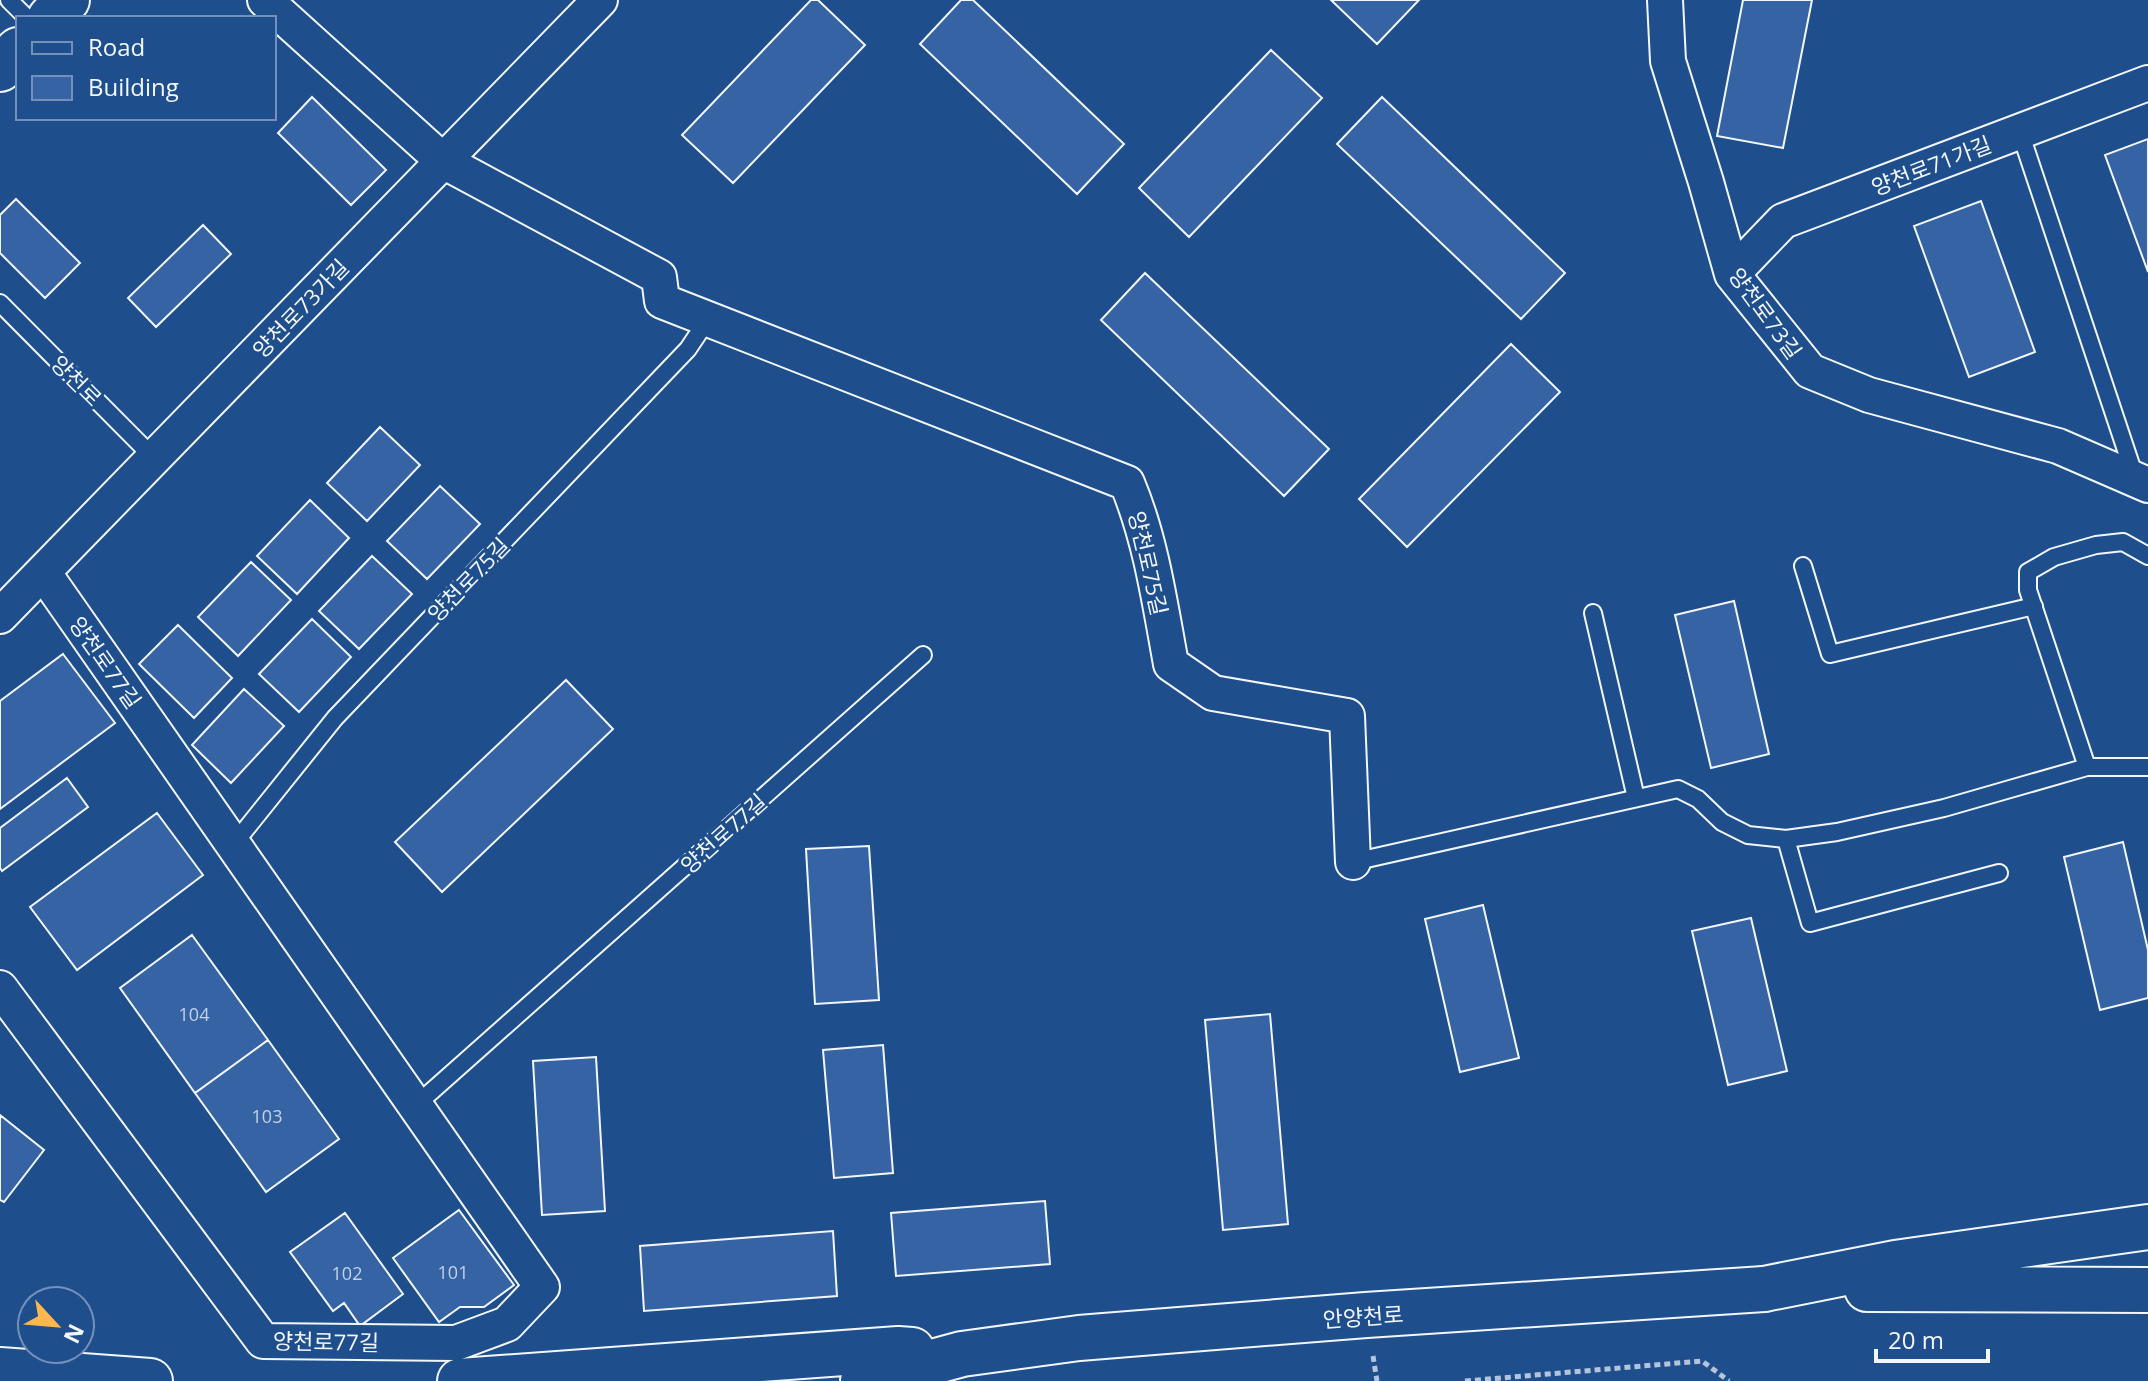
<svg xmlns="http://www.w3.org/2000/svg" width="2148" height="1381" font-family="'Open Sans','Noto Sans KR',sans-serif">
<rect width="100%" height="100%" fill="#1f4e8c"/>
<path fill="#3563a3" stroke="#f2f6ff" stroke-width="2" d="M811,0H818L865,45L733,183L682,135Z
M961,0H973L1124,144L1077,194L920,44Z
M1331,0H1419L1377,44Z
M1743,0H1812L1783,148L1717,136Z
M1271,50L1322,98L1189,237L1139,188Z
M312,97L386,170L351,205L278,133Z
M1382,97L1565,273L1521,319L1337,144Z
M2148,139V272L2105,155Z
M16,199L80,263L45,298L0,253V215Z
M1981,201L2035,352L1969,377L1914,226Z
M203,225L231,254L156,327L128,298Z
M1145,273L1329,449L1284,496L1101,320Z
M1511,344L1560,392L1407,547L1359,499Z
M380,427L420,465L367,521L327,483Z
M440,486L480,524L427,579L387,541Z
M310,500L349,538L297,594L257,556Z
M372,556L412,594L359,649L319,611Z
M251,562L291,600L238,656L198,617Z
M1734,601L1769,754L1711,768L1675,615Z
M312,619L351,657L299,712L259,674Z
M178,625L232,678L194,718L139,664Z
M63,654L115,723L0,809V701Z
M566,680L613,729L442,892L395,842Z
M244,689L284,726L231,783L192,745Z
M67,778L88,807L2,871L0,868V828Z
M157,813L203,875L77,970L30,907Z
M2123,842L2148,950V998L2100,1010L2064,857Z
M869,846L879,1000L815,1004L806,849Z
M1483,905L1519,1058L1460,1072L1425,919Z
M1751,918L1787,1071L1728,1085L1692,931Z
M192,935L268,1040L195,1093L120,988Z
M1270,1014L1288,1224L1223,1230L1205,1020Z
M268,1040L339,1139L266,1192L195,1093Z
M883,1045L893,1173L834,1178L823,1050Z
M596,1057L605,1211L542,1215L533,1061Z
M0,1115L44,1150L4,1202L0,1200Z
M1045,1201L1050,1264L896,1276L891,1213Z
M459,1210L514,1285L484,1307H460L439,1322L393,1258Z
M345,1213L403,1294L360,1326L344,1303L333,1311L290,1252Z
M833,1231L837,1296L644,1311L640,1246Z"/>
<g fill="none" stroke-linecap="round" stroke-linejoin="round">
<defs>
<path id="service" d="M9,0L27,18
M2020,132L2135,477
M0,303L154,458
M1803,566L1830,654L2034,606
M1593,613L1636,798
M2087,767H2148
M1786,839L1810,923L1999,873
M233,845L335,718L688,349L708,319
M1353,862L1678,789L1698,799L1722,822L1748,835L1786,839L1837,832L1944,808L2087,767L2028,590V572L2054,557L2096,545L2123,542L2148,556
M415,1106L923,655"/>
<path id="minor" d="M265,0L443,161L659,277L662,301L1127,483C1151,540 1160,604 1171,664L1213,693L1347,716L1353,862
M1665,0L1668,61L1706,182L1732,274L1810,371L1869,395L2058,446L2148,485
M1732,274L1783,221L2148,83
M0,616L600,0
M0,988L263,1341L456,1343L507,1324L542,1287L43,572"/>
<path id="secondary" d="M50,18L67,0
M0,69L18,50
M0,1370L150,1381
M460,1381L898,1349L912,1350
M863,1381L962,1354L1079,1338L1366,1315L1764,1289"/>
<path id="trunk" d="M1764,1289L1895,1263L2148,1227
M1867,1289L2148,1290"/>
</defs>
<use href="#service" stroke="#f2f6ff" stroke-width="20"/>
<use href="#minor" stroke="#f2f6ff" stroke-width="38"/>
<use href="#secondary" stroke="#f2f6ff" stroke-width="48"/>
<use href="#trunk" stroke="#f2f6ff" stroke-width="48"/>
<path stroke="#b3c4dc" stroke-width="5" stroke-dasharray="6 4" stroke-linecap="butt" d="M1373,1356L1377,1381
M1465,1381L1702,1361L1729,1381"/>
<use href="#service" stroke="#1f4e8c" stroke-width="16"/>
<use href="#minor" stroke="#1f4e8c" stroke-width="34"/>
<use href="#secondary" stroke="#1f4e8c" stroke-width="44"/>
<use href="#trunk" stroke="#1f4e8c" stroke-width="44"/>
</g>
<g text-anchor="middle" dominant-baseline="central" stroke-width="6" stroke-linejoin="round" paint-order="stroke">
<g font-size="18" fill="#c3d1e8">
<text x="194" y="1014">104</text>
<text x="267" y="1116">103</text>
<text x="453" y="1272">101</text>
<text x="347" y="1273">102</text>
</g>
<g font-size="22" fill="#f2f6ff" stroke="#1f4e8c">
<text transform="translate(1931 165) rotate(-21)">양천로71가길</text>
<text transform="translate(300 308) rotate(-46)">양천로73가길</text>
<text transform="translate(1766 313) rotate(54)">양천로73길</text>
<text transform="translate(77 380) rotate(45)">양천로</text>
<text transform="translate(1149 563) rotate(77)">양천로75길</text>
<text transform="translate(468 579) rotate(-46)">양천로75길</text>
<text transform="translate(106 662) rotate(55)">양천로77길</text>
<text transform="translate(723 833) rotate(-42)">양천로77길</text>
<text transform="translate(1363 1316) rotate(-4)">안양천로</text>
<text transform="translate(326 1341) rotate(1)">양천로77길</text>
</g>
</g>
<rect x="16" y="16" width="260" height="104" fill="#1f4e8c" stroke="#7391ba" stroke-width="2"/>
<rect x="32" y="42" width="40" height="12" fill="#1f4e8c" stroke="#7391ba" stroke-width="2"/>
<text x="88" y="56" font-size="24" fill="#f2f6ff">Road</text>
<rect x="32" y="76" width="40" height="24" fill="#3563a3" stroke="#7391ba" stroke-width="2"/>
<text x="88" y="96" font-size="24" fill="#f2f6ff">Building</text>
<g transform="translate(56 1325) rotate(116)"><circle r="38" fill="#1f4e8c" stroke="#7391ba" stroke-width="2"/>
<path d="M0-6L14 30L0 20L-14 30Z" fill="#ffb74d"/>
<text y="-12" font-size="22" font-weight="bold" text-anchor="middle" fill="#f2f6ff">N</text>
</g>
<path d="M1876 1349v12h112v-12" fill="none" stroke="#f2f6ff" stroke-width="4"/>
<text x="1888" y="1349" font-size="24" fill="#f2f6ff" stroke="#1f4e8c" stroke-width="6" paint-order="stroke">20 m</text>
</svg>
